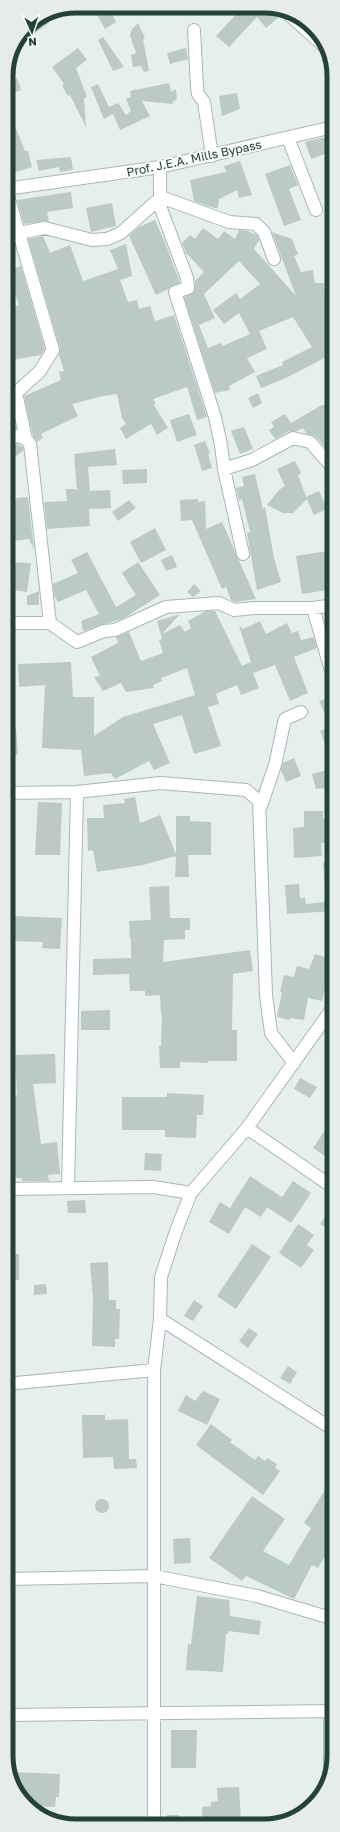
<svg xmlns="http://www.w3.org/2000/svg" width="340" height="1832" font-family="'Golos Text',sans-serif">
<rect width="100%" height="100%" fill="#e6efeb"/>
<path fill="#bbcac4" fill-rule="evenodd" d="M277,8L280,16L266,28L257,17L229,47L216,36L241,9Z
M110,10L116,22L105,29L95,11Z
M47,13L49,23L34,34L29,25Z
M138,23L145,38L143,39L149,71L144,72L141,66L133,67L131,55L136,53L130,35L132,29Z
M103,37L124,67L113,71L98,40Z
M78,48L87,60L76,68L87,97L84,98L86,127L70,95L68,96L62,86L64,84L52,67Z
M186,48L188,59L170,64L167,53Z
M17,78L21,90L6,96V81Z
M169,83L171,92L176,89L177,99L172,102L173,104L142,101L150,116L120,130L113,114L104,119L91,87L98,84L109,107L118,103L126,115L131,111L126,99L131,97L130,91Z
M237,93L240,109L222,116L219,96Z
M6,104L25,151H28L32,167L6,175V157L10,156L6,146Z
M333,135V151L311,159L305,142Z
M71,157L73,170L60,172L59,167L39,171L36,160Z
M240,161L252,195L239,198L237,190L219,199L218,208H214L194,201L190,180L226,172L224,166Z
M290,165L298,185L289,189L301,220L284,226L265,174Z
M71,192L73,208L47,212L49,221L24,224L17,200Z
M112,203L116,226L91,232L86,208Z
M155,220L166,245L180,283L156,295L129,236L139,227Z
M203,228L218,239L224,231L235,239L239,230L247,231L257,235L259,240L254,249L296,296L272,232L292,239L298,254L294,256L301,272L313,270L315,283H324V289L329,297L333,296L334,335L328,337L334,346V353L286,378L261,388L256,376L283,365L282,362L312,347L293,317L259,331L267,349L247,358L255,372L229,386L230,390L215,393L184,297L193,293L195,288V281L204,272L186,253L182,243L190,235L195,239ZM239,261L260,284L240,299L236,293L213,310L224,324L239,313L250,334L223,346L221,343L208,348L199,325L215,318L204,294Z
M43,236L50,253L70,245L83,281L118,269L110,250L126,244L132,276L120,280L128,302L137,300L139,309L150,306L155,321L174,315L207,417L197,420L187,387L153,399L156,404L154,405L168,428L157,435L151,424L126,439L120,428L126,424L122,418L117,394L103,396L72,404L78,416L41,434L43,438L37,442L33,436L24,396L61,380L59,372L64,371L59,355L60,348L28,239Z
M21,266L45,349L41,355L6,361V308L19,305L7,271Z
M258,393L262,403L253,408L248,398Z
M10,401L16,429L6,430V402Z
M334,401V457L316,437L306,433L303,428L297,431H289L275,439L269,430L274,427L271,422L285,414L291,423L320,406Z
M189,414L197,435L177,442L170,420Z
M244,427L253,449L240,454L231,431Z
M205,441L210,453L208,454L212,468L202,471L194,445Z
M17,444L23,447V451L6,463V445Z
M115,449L117,465L88,467L90,491L110,490L111,508L89,509L90,526L47,529L44,502L67,501L66,489H75L77,490L74,454Z
M295,461L301,473L298,475L307,499L293,513H283L267,505L279,490L285,486L277,469Z
M147,469V483L123,484L122,470Z
M255,474L263,509L265,507L274,558L281,582L257,590L247,533L250,532L242,499L239,500L236,488L244,486L242,477Z
M319,491L327,509L314,515L306,497Z
M28,497L34,550L29,539L6,542V499Z
M198,499V502L205,501L206,529L222,522L256,599L235,602L231,600L226,587L222,589L192,520L181,521L180,500Z
M129,500L136,508L118,521L112,512Z
M155,528L166,550L141,563L130,542Z
M334,550V589L302,594L296,556Z
M87,552L116,607L136,595L122,573L138,562L160,595L124,618L83,631L81,621L99,614L86,590L58,602L54,595L53,584L78,573L71,560Z
M172,555L177,567L166,571L161,560Z
M6,562L31,563L27,592L6,589Z
M194,584L201,591L193,597L187,592Z
M39,591V605H27V596Z
M206,611H215L242,666L251,662L239,626L243,629L260,621L266,634L287,623L292,633L298,631L301,640L314,637L317,648L294,657L308,693L290,701L275,665L253,673L259,688L241,695L237,685L216,694L219,704L208,707L221,746L194,754L182,715L153,724L170,763L154,770L149,761L115,779L111,773L84,776L81,750L42,748L45,685L19,687L18,664L71,662L73,697H94V736L123,717L195,695L187,668L161,678L162,681L153,685L154,688L126,692L121,683L103,691L94,677L100,676L91,657L118,643L116,637L129,632L141,661L163,653L159,640L162,639L157,621L180,614L162,634L180,625L185,632L191,628L188,621Z
M334,696V764H333L320,731L331,727L319,701Z
M6,728H16L18,754L7,756Z
M294,758L301,776L286,782L281,770L283,763Z
M334,768V787L316,789L312,774Z
M135,797L140,823L160,815L176,854V816H190V821L211,822V855H188L189,877H175L176,856L143,865L97,872L93,850L88,851L87,818H104L103,805L125,803L124,799Z
M38,802L62,803L60,855H35Z
M304,811H323V819H334V842L321,843L322,856L294,858L293,828L304,827Z
M334,862V898H326L323,863Z
M299,884L300,898H305L306,904L334,901V911L287,914L285,885Z
M169,886L170,918H190V930H185V939L164,940L163,962L250,950L253,971L233,974L232,1030H237V1061H208V1063L180,1062V1068H160L159,1046H161L162,1015H161L160,995L145,996V991H130L129,974L93,975V959L131,958V938H130L129,921L151,920L149,887Z
M13,916L62,918L60,949L42,948L43,942L12,941Z
M315,954L334,960V985L327,981L322,1001L308,998L304,1020L290,1018V1020L277,1017L282,992H280L284,975L294,977L297,966L309,969Z
M110,1010V1030H81V1011Z
M55,1054L56,1083L33,1084L41,1144L57,1142L60,1174L48,1175L49,1181H22V1178H6V1109H9L7,1096L17,1095L15,1055Z
M300,1078L317,1087L310,1098L294,1089Z
M167,1093L204,1095L203,1115H197L196,1138L165,1137V1130H122V1097H167Z
M334,1117V1162L313,1148Z
M145,1153L162,1154L161,1171L144,1170Z
M250,1176L282,1197L293,1181L311,1193L291,1223L267,1207L261,1217L245,1207L229,1234L209,1222L220,1202L230,1208Z
M85,1200L86,1213H68L67,1201Z
M334,1204V1221L328,1229L320,1224Z
M298,1224L314,1235L307,1245L314,1250L301,1268L279,1253Z
M252,1244L271,1257L236,1309L217,1296Z
M6,1254H19V1280H6Z
M108,1262L109,1300H116V1309H120L119,1339H115V1347L92,1346L93,1297L90,1263Z
M46,1284L47,1294L34,1295V1285Z
M194,1300L203,1306L193,1321L184,1316Z
M249,1328L258,1334L248,1348L239,1341Z
M288,1366L297,1372L290,1384L280,1378Z
M203,1391L220,1399L207,1425L178,1411L186,1395L195,1401Z
M82,1415H105V1420L128,1419L129,1459H136L137,1468L114,1469L113,1457L83,1458Z
M211,1424L232,1440L230,1442L255,1460L258,1456L265,1461L267,1458L277,1464L275,1468L280,1471L263,1495L196,1445Z
M325,1490L334,1495V1541L318,1568L312,1565L294,1599L246,1576L242,1581L209,1558L252,1496L285,1519L263,1551L289,1565L311,1528L304,1523Z
M95 1506a7 7 0 1 1 14 0a7 7 0 1 1-14 0Z
M190,1538L191,1563L174,1564L173,1539Z
M197,1596L229,1600L230,1616L261,1621L259,1635L228,1631V1634H226L223,1672L186,1670L188,1644H191Z
M171,1730H197L196,1768H171Z
M10,1772L60,1774L59,1797H56L55,1807L30,1806L23,1802Z
M239,1787L241,1823L203,1825L202,1807L211,1806V1802L218,1801L217,1788Z
M167,1815H179V1825H167Z"/>
<g fill="none" stroke-linecap="round" stroke-linejoin="round">
<defs>
<path id="minor" d="M284,10L325,47
M194,30L197,87L198,94L204,102L212,156
M288,138L316,210
M160,167V206L187,278L188,288L175,292L215,417L221,445L224,469L243,554
M6,189L53,350L40,371L16,393L26,439L30,444L50,623
M19,233L45,228L92,240L107,239L121,233L161,197L229,222L256,224L264,232L274,259
M6,438L18,436L26,439
M224,469L252,460L293,438L310,442L334,469
M313,608L334,681
M6,623H50L77,642L104,631L115,630L166,607L219,603L234,610L254,608H313L334,605
M6,793L77,792L161,783L246,790L259,801L266,995L271,1033L294,1063
M261,806L275,765L285,719L301,712
M247,1128L334,1188
M68,1187L77,792
M6,1189L153,1187L191,1193
M160,1319L334,1430
M6,1384L154,1370
M7,1579L154,1576L257,1596L334,1619
M330,1711V1768
M7,1715L334,1711
M154,1825V1370L160,1319L161,1277L176,1231L191,1193L247,1128L334,1006"/>
<path id="tertiary" d="M6,189L160,167L333,127"/>
</defs>
<use href="#minor" stroke="#a8b8b2" stroke-width="14"/>
<use href="#tertiary" stroke="#a8b8b2" stroke-width="14"/>
<use href="#minor" stroke="#fff" stroke-width="12"/>
<use href="#tertiary" stroke="#fff" stroke-width="12"/>
</g>
<g text-anchor="middle" dominant-baseline="central" stroke-width="4" stroke-linejoin="round" paint-order="stroke">
<g font-size="12" fill="#24423a" stroke="#f7fbf9">
<text transform="translate(194 158) rotate(-12)">Prof. J.E.A. Mills Bypass</text>
</g>
</g>
<path d="M0 0H340V1832H0ZM76 13H264A63 63 0 0 1 327 76V1756A63 63 0 0 1 264 1819H76A63 63 0 0 1 13 1756V76A63 63 0 0 1 76 13Z" fill="#e6ecea" fill-rule="evenodd"/>
<path fill="none" stroke="#24423a" stroke-width="5" d="M76 13H264A63 63 0 0 1 327 76V1756A63 63 0 0 1 264 1819H76A63 63 0 0 1 13 1756V76A63 63 0 0 1 76 13Z"/>
<g transform="translate(32 32) rotate(177)" stroke="#f7fbf9" stroke-width="3" paint-order="stroke">
<path d="M0-3L7 15L0 10L-7 15Z" fill="#24423a"/>
<text y="-6" font-size="11" font-weight="bold" text-anchor="middle" fill="#24423a">N</text>
</g>
</svg>
